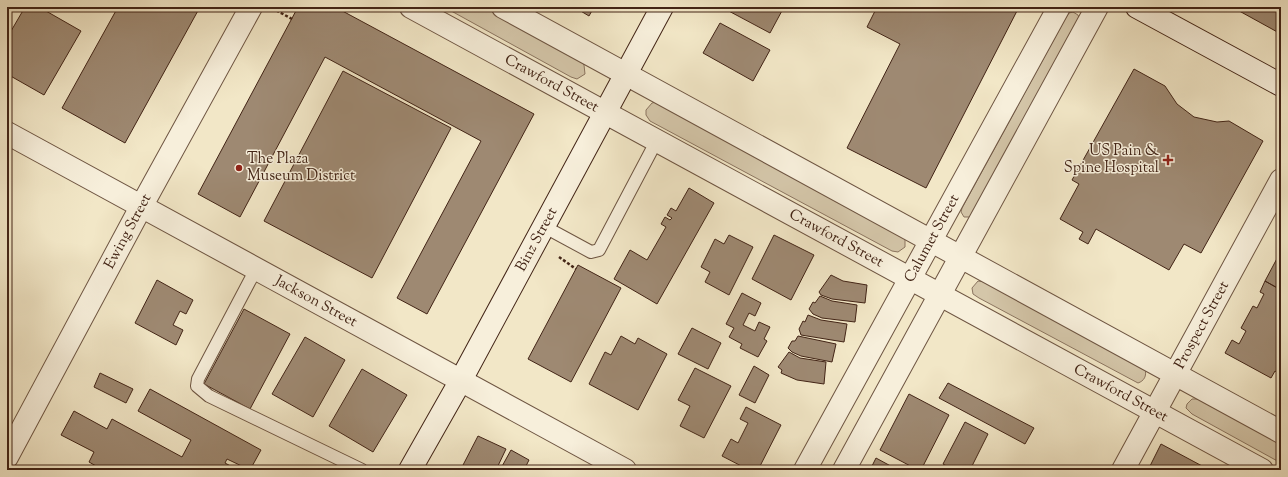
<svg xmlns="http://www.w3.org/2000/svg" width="1288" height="477" font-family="'Sorts Mill Goudy',serif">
<rect width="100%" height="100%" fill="#f2e7c7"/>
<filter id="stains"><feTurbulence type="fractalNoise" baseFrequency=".005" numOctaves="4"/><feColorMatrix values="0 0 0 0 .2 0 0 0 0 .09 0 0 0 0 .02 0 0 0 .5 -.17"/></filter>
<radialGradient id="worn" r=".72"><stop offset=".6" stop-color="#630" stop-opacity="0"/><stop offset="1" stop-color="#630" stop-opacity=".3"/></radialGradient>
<path fill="#d4c6a9" stroke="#8b7560" d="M444,7H484L581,61L584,65L585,74L577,79L571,77Z
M1073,12L1078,15L1079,18L970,217H964L961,212L962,208L1065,19L1069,13Z
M656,102L905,238V247L898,252L892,251L650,121L646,115V110L652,103Z
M978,281L985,282L1145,369C1147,376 1144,381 1138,383L979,298L973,294L972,288Z
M1192,399H1198L1281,443V463L1192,414L1186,408L1187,404Z"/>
<path fill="#9e8972" stroke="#422416" d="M25,7H39L81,31L44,95L7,74V38Z
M118,7H200L125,143L62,108Z
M298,7H335L534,114L427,314L397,298L481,141L325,57L240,217L198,194Z
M574,7H594L589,16Z
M726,7H784L770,33L725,9Z
M877,7H1019L926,188L847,148L900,44L867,27Z
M1232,7H1281V34Z
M720,23L770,50L753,81L703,53Z
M1134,69L1165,86L1177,104L1194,117L1217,122L1229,121L1263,141L1201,253L1184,244L1169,270L1096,229L1088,244L1079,239L1083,232L1060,219L1079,184L1072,180Z
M343,71L451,128L372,278L264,221Z
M689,188L714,203L657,304L614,279L630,250L647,260L666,227L661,224L665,217L670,220L672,218L667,215L671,208L676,211Z
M729,235L753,247L729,295L705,282L710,272L701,267L715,239L724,244Z
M774,235L814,255L791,300L752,279Z
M1281,251V290L1265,281Z
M578,265L621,288L571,382L528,359Z
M831,275L843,281L867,285L865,303L832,299L821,295L819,292Z
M157,280L193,300L186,314L180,311L173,325L183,330L176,345L135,323Z
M1265,281L1281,290V375L1275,371L1271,378L1225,353L1232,340L1239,344L1246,331L1241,328L1253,306L1257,308L1264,294L1260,292Z
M742,293L761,303L755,316L749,313L743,325L755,331L759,322L770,327L764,339L767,341L758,357L740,348L742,344L729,337L734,328L726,324Z
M820,296L832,301L857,305L855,322L822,318L813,314L809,309L813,302L815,303Z
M244,309L290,334L250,409L204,384Z
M808,315L821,320L847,324L844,342L801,335L799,329L803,321L805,322Z
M692,328L721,343L708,369L678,354Z
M621,336L635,344L638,338L667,354L638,410L589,384L605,352L611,355Z
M798,336L836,344L832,362L801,356L792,352L788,348L792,341H795Z
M305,337L345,360L313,417L272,394Z
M789,352L800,358L826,362L824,384L797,380L781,373L782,370L778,367Z
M754,366L769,375L755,403L739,395Z
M695,368L731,386L704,438L680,426L690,406L678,400Z
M362,369L407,395L373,452L329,426Z
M100,373L133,389L126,403L94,387Z
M948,383L1034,428L1025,444L939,398Z
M150,389L261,450L250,470L227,459L225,463L238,470H103L89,462L94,452L61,435L74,411L107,429L112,419L182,457L191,440L138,411Z
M909,394L949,415L921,470H918L880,450Z
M746,407L781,425L758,470H749L722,456L731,439L738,443L748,423L740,419Z
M965,422L988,434L970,470H954L943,464Z
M478,436L506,449L496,470H467L462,467Z
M1161,444L1204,467L1203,470H1148Z
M511,450L529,460L524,470H500Z
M876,458L898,470H870Z"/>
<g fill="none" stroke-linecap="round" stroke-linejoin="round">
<defs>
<path id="lane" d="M543,226L591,252L599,250L657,140
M256,269L198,379L197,386L209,396L362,470"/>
<g id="street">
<path id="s1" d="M411,7L1262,470"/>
<path d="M503,7L1281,432"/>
<path id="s2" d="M7,133L625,470"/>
<path id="s3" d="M7,457L141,207L251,7"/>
<path id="s4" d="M805,470L1059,7"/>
<path d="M844,470L1097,7"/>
<path id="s5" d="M1123,470L1281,180"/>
</g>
<g id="secondary">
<path d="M1137,7L1281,85"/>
<path id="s6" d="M410,470L461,380L662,7"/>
</g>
</defs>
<use href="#lane" stroke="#6e5542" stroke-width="14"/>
<use href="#street" stroke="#6e5542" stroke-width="24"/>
<use href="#secondary" stroke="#422416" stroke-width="24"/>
<path stroke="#422416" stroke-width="2.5" stroke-dasharray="3 2" stroke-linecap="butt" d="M272,8L292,19
M559,257L576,269"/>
<use href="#lane" stroke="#f7efdb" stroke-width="12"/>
<use href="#street" stroke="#f7efdb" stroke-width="22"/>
<use href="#secondary" stroke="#f7efdb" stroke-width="22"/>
</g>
<g fill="#8f2418" stroke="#f7efdb" stroke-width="1.5">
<path d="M1166 154h4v4h4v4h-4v4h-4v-4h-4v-4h4z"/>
<circle cx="239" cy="168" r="4"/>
</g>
<g text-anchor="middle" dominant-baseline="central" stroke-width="3" stroke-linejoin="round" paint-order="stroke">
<g font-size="15" fill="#422416" stroke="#f7efdb">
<text stroke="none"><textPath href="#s1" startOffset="160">Crawford Street</textPath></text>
<text stroke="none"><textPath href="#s3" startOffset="256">Ewing Street</textPath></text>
<text stroke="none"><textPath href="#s1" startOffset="484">Crawford Street</textPath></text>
<text stroke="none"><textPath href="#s4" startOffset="264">Calumet Street</textPath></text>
<text stroke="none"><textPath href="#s6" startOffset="263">Binz Street</textPath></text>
<text stroke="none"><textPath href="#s2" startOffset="352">Jackson Street</textPath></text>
<text stroke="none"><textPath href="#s5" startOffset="165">Prospect Street</textPath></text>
<text stroke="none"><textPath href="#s1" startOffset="808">Crawford Street</textPath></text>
</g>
<g font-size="15" fill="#422416" stroke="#f7efdb" text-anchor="end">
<text x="1159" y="151">US Pain &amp;<tspan x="1159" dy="17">Spine Hospital</tspan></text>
<text x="247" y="159" text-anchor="start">The Plaza<tspan x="247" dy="17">Museum District</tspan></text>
</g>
</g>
<rect width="1288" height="477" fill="none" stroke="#f2e7c7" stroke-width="24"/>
<rect x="8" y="8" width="1272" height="461" fill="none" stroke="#422416" stroke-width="2"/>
<rect x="12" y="12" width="1264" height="453" fill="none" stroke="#422416"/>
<rect width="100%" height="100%" filter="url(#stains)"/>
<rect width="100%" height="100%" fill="url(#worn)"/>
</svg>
